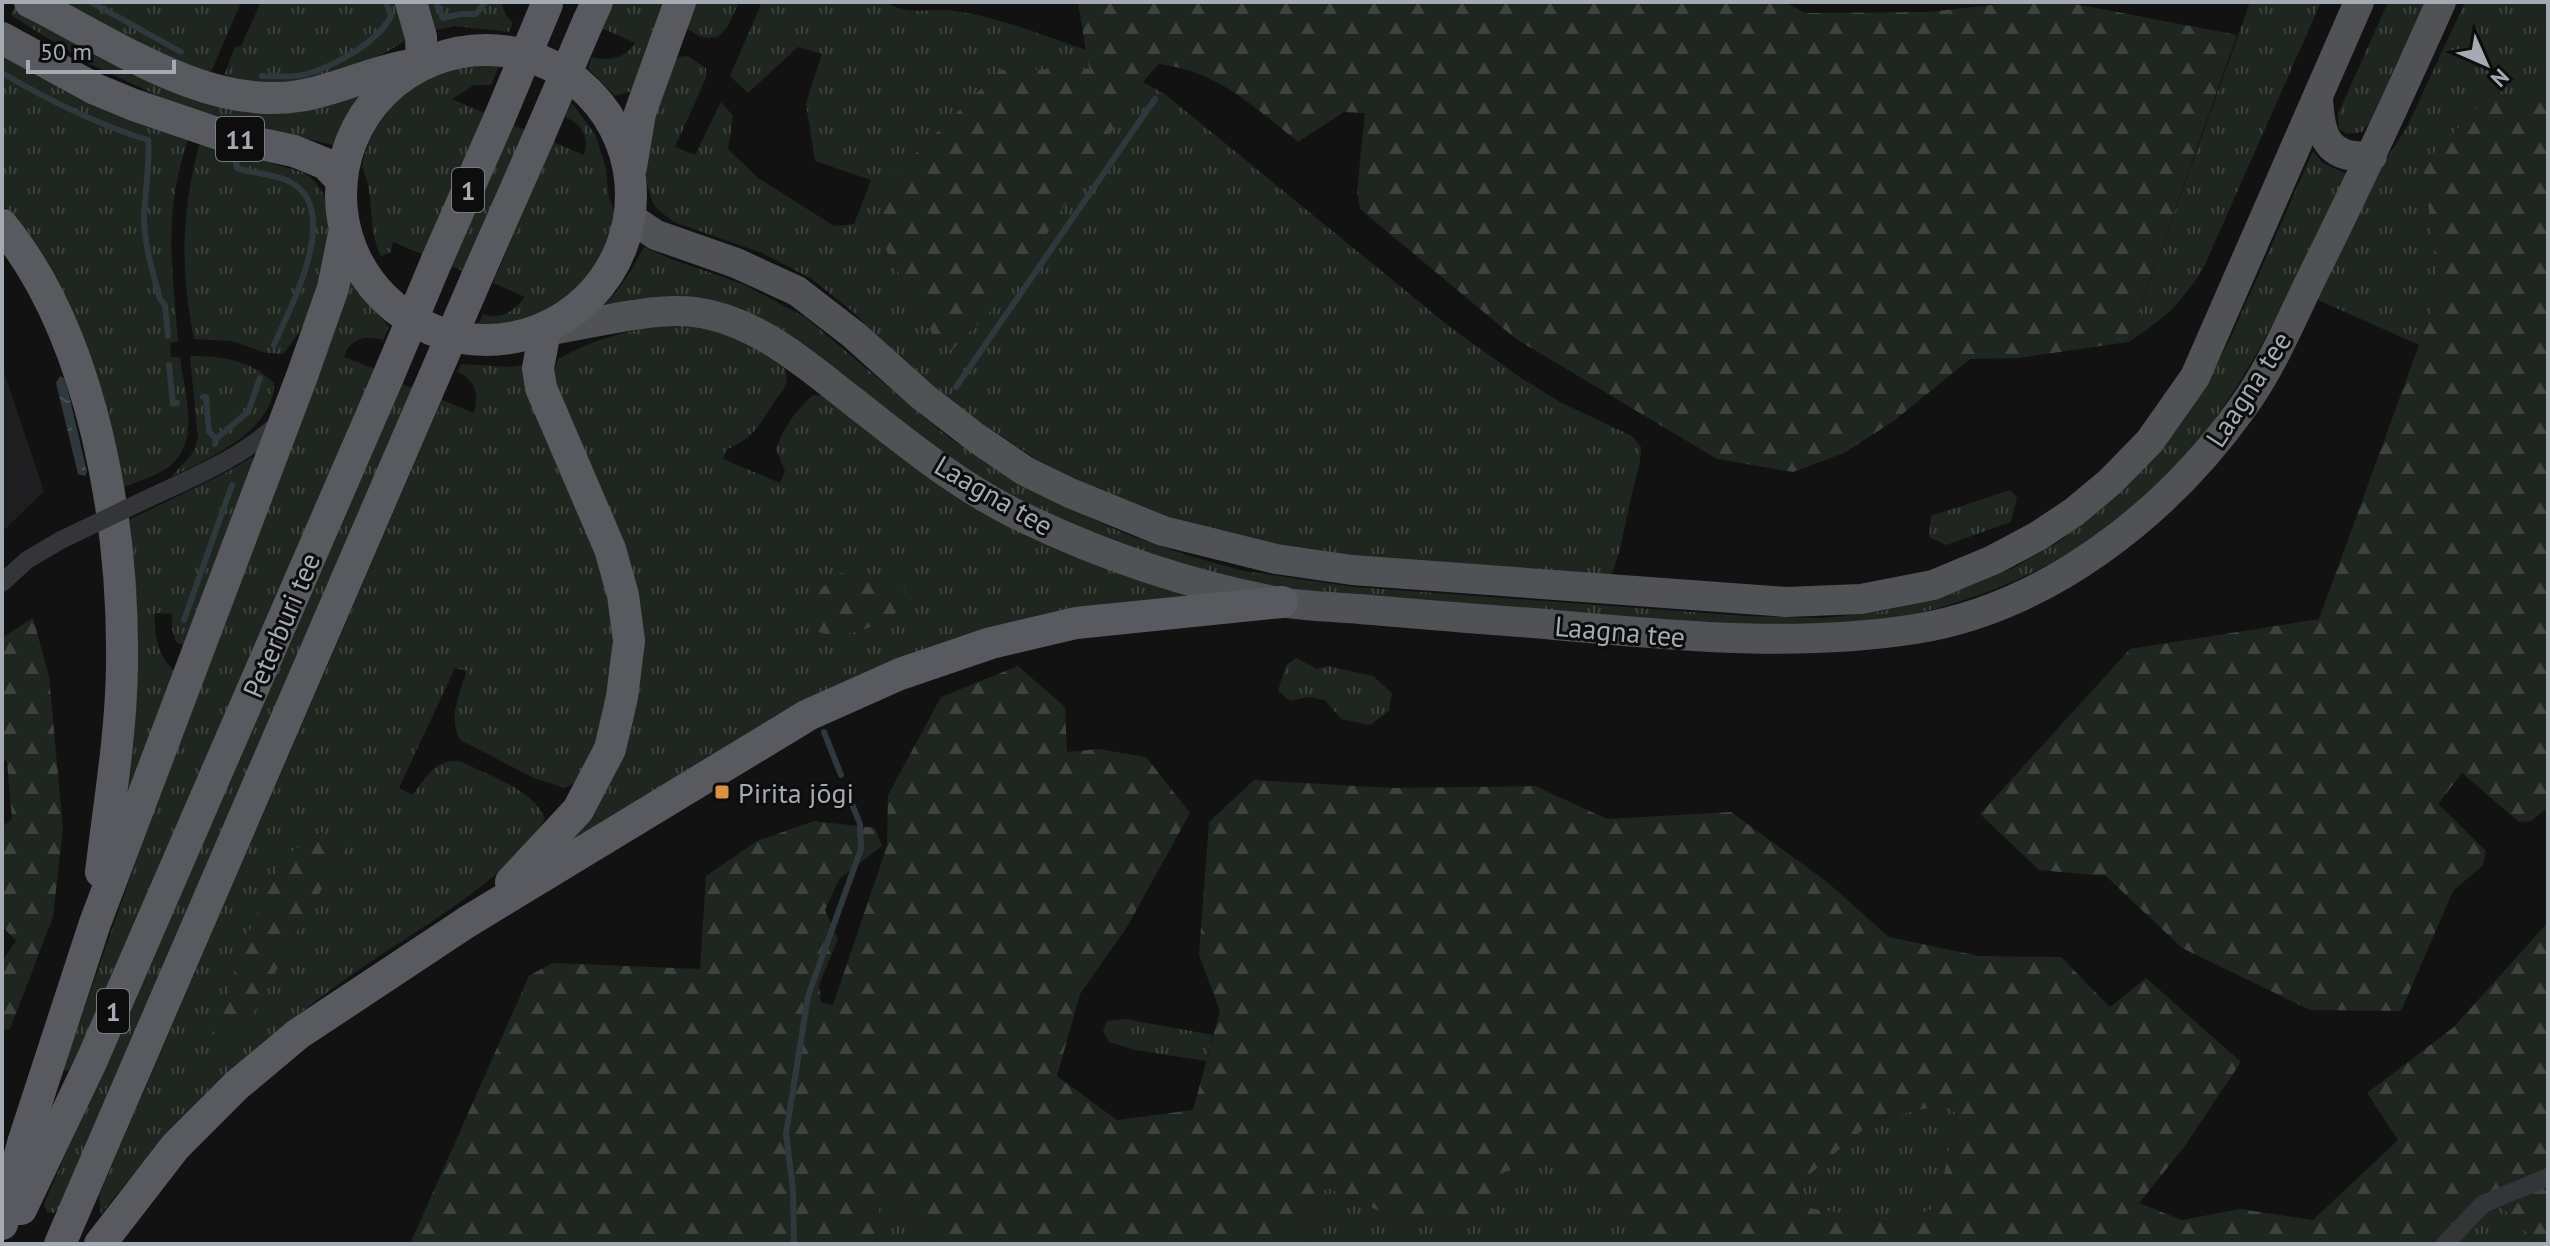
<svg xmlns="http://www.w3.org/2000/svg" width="2550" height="1246" font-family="'PT Sans',sans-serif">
<defs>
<pattern id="grass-tufts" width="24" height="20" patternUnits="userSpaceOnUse" patternTransform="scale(2)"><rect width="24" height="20" fill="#1f251f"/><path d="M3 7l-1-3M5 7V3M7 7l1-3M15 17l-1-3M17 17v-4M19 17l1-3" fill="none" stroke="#3d423d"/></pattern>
<pattern id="forest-firs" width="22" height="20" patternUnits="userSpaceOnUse" patternTransform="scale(2)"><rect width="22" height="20" fill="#1f251f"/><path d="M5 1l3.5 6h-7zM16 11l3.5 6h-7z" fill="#3d423d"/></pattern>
<pattern id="water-ripples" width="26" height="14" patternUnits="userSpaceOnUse" patternTransform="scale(2)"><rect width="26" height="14" fill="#2f383c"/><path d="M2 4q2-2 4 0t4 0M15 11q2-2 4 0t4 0" fill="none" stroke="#4a5256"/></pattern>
</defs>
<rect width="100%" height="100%" fill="#121213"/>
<path fill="#1e1e20" d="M2,366L44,491L2,532Z"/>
<path fill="url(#grass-tufts)" d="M58,2H241L209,77Z
M261,2H401L408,39L383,54L348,69L280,86L222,81L235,47L241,46Z
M427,2H501L506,15L513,23L509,32L455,26L433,31Z
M614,2H670L636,90L615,96L588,68L592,57C610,62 625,58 635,43L602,28Z
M693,2H739L728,26L718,37C705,39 698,37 688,29L687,15Z
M762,2H885C913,18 928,6 956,11C1001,18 1043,35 1086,50L1089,69L876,223L885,248L934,337L1143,82L1166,95L1450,327L1521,378L1560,402L1632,436L1641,447C1641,466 1634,483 1630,502C1624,528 1621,552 1611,576L1388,561L1250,542L1176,522L1106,494L1036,459L956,406L891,350L853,312L812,279L762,253L674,222L657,209L652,201L646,180V152L668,65L679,57L688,56L706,68V78L675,147L695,155L721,102L733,116L728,149L757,177L834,226L854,224L871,180L815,161L806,103L822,54L798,47L748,93L730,76Z
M2250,2H2321L2203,269C2180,304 2164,320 2128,342Z
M2388,2H2425L2369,123L2362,132L2347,134L2339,129L2338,114Z
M2465,2H2548V97H2488L2424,164L2439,290L2419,345L2316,299L2369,187L2408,125Z
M15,7L256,112L310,110L336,103L372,87L344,128L337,146L206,114L169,101L86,62L12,16L11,13Z
M2,56L93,106L188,139C163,215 172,263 178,341L170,343L171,357H180C184,390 201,440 171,465C157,476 136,482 119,489L12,216L2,204Z
M499,66L491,85H474L452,99L484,113L424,255L393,242L391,252L381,256C366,227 376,195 362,167C369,123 407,83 449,70C465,65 483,67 499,66Z
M572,103L595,134L606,168L609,198L621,228C598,290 546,338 476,329L483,314C501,320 513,312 525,297L493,283L553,142L584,155C590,137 582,124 565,117Z
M512,125L526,130L465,272L451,266Z
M200,142L302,172C360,203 317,317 283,354L266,353L232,341L194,339C180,268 181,212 200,142Z
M2313,151L2323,163L2347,174C2297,273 2253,383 2177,465C2089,562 1962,616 1833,626C1760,632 1687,623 1614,617C1514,610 1414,601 1314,592L1248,584L1125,550L981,486L778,332L593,316C616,296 630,274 644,247L671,259L743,284L805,317L948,437L1005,474L1058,503L1126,534L1190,556L1244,571L1355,587L1746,616L1824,618L1882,611L1956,592L2015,567L2060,541L2120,494L2160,451L2205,386L2230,339Z
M349,281L389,327L383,340C366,335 350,338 344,357L375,369L80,1050L68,1071L63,1070L190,705L329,348Z
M682,324C706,330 795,346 786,383C784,390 777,398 773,404C756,430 755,436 726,450L723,459L780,483L785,471L776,449C784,427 795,411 813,395L825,396L925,472L1210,597L1000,629L554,858L636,698L556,395L554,372L558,359C595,338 640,326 682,324Z
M190,356C222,356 251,360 274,383C275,431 207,459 171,477L192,454L198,439Z
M461,364L509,367L525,365L606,578L612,624L613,671L593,754L579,780L565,788L534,778L460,740C448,718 459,694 467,671L455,668L399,788L413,795C426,777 435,759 460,761C487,775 532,788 545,818C519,871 422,927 372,961C340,982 309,1006 278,1030C210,1083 155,1147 101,1214L99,1195L442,400L474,413C479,395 476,379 457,372Z
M400,383L412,388L62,1205L54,1213L47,1212L44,1204Z
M252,457L258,466L188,647L176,642L172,629V614L155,613C154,628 156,647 165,660C170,667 173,669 175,678L116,841L123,523L229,471Z
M2010,490L2017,497L2011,522L1946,545L1929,537L1931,516Z
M1296,658L1317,669L1328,666L1373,676L1392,693L1389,711L1370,725L1341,719L1325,700L1308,697L1290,701L1278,691L1286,665Z
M1125,1019L1213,1035L1206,1061L1135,1050L1109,1042L1103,1031L1107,1021Z
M1944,1105L1957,1113L1937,1207L1897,1224L1799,1206L1803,1180L1877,1118Z
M1552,1161L1602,1182L1635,1235L1645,1244H1308L1300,1232L1326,1187L1411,1225L1484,1216L1500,1173Z
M880,1199L897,1200L931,1244H874Z
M2495,1200L2538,1244H2470L2465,1223Z"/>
<path fill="url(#forest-firs)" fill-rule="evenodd" d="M1078,2H1785L1805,13L1928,12L2019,2H2065L2237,35L2128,342L2019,358L1970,359L1895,420L1844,453L1793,472L1717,459L1516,339L1360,209L1357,191L1365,113L1344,112L1298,142C1254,107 1218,71 1159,64L1143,82L1011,290L952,350L934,337L885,248L876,223L893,176L1000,70L1089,69Z
M2488,97H2548V807L2531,821L2519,822L2462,773L2438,804L2486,851L2483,865L2453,891L2401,1011L2310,1010L2182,948L2106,876L2039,870L1980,814L2130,649L2319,619L2439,290L2423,164Z
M840,573L900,582L910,600C893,619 862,634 836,635C826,636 814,630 804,627L821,589Z
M33,618L49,676L63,828L53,917L10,1029L2,1030V961L16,941L2,926V827L12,819L7,762L2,758V638Z
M1018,666L1065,707L1067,752L1098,749L1146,757L1190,813L1127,927L1080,994L1057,1076L1117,1120L1193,1110L1220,1011L1199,955L1209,822L1254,780L1391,788L1535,786L1607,819L1731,812L1826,881L1889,937L1979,956L2061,957L2110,1007L2146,978L2241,1062L2184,1147L2139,1203L2182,1220L2240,1209L2313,1220L2398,1140L2367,1093L2454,1027L2548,922V1244H2538L2495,1200L2465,1223L2470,1244H1645L1635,1235L1602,1182L1552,1161L1500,1173L1485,1216L1411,1225L1326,1187L1300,1232L1308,1244H931L897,1200L881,1199L874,1244H410L529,976L552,963L700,969L706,876L757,841L814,821L875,828L882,846L839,879L825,910L838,939L819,985L821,1002L833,1005L887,846L888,795L941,697ZM1944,1105L1957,1113L1937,1207L1897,1224L1799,1206L1803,1180L1877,1118Z
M321,832L348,845L296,933L240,1039L211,1037L249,932L282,858Z"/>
<path fill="url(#water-ripples)" d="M60,376L64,378L67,386L87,472L85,476L78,474L56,383Z"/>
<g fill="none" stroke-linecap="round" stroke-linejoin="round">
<path stroke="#2f383c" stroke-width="6" d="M91,2L181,52
M436,2L443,18L461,14H476L485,2
M2,73C48,100 96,124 148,140C151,148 144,205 144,220C145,248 153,273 160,299L165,305L168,336
M262,76C276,76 294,78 307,74C336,65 377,43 391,16L386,2
M236,161L237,168C254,174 277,174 292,183C342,212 290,308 274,345
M169,365L173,404L177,403
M956,387L1155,99
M203,397H206L209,432L216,439
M215,444L216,439L248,412L260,378
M184,620L232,485
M824,732L841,775
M794,1244L793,1189L786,1134L808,996L861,849L860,824L852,804"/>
<path stroke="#333538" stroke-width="18" d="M151,497C196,476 242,457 279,423
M2,583L27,560L61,540
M2445,1244L2483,1204L2548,1177"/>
<path stroke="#505256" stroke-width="30" d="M2318,98C2320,137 2327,160 2372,156
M629,217L656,235L736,263L797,291L854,335L922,396L975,437L1025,471L1070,493L1163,531L1276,559L1352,570L1786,602L1861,599L1933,585L1993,560L2038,536L2074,512L2110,482L2150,441L2195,377L2359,2
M545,331C590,324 651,307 694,312C757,320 806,365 854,402C905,442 957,485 1016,514C1098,554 1189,585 1279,602C1305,606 1333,607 1360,609C1418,614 1475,619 1533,623C1659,634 1789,649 1915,629C2047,608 2166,514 2242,408C2272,367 2291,320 2313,275C2358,185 2400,94 2441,2"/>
<path stroke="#585a5f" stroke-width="32" d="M30,2C111,42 206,111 299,96C338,90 372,71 411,65
M411,2L421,37L422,64
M588,22L597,2
M2,38L95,89L134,105L225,136L294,151L326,164L341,180
M341 195a145 145 0 1 1 290 0a145 145 0 1 1-290 0Z
M631,167L640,113L680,2
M2,225C94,338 124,525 122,667C121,735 109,805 101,872
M437,260L499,119
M477,277L539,136
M511,882L578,810L610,749L622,697L629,641L623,595L610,549L541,388L538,368L545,331
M21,1209L92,1060L388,377
M2,1224L23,1143L95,923L302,376L333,288L345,229
M60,1244L427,393
M100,1244L175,1147L237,1085L298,1034L467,922L808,715L900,674L991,643L1076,623L1282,602"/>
<path stroke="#333538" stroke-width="18" d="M61,540L151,497"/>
<path stroke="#585a5f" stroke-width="32" d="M499,119L547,4
M539,136L588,22
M388,377L437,260
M427,393L477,277"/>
</g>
<rect fill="#db9142" stroke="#0d0d0e" stroke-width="3" x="714" y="784" width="16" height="16" rx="4"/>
<g text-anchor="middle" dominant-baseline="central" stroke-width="6" stroke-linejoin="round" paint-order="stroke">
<g fill="#0d0d0e" stroke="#777c81" stroke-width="2">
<rect x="216" y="117" width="48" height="44" rx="6"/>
<rect x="452" y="168" width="32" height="44" rx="6"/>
<rect x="97" y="989" width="32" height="44" rx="6"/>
</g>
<g font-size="26" font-weight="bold" fill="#a5abb2">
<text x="240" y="139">11</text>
<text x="468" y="190">1</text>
<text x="113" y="1011">1</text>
</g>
<g font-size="28" fill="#a5abb2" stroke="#0d0d0e">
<text transform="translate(2248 389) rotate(-57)">Laagna tee</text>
<text transform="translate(994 495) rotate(30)">Laagna tee</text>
<text transform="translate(281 625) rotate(-67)">Peterburi tee</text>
<text transform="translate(1620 631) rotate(5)">Laagna tee</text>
</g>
<g font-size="28" fill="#a5abb2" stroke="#0d0d0e" text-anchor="start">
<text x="738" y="792">Pirita jõgi</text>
</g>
</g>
<rect width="2550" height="1246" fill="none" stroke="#a5abb2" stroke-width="8"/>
<g transform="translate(2486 64) rotate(135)" stroke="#0d0d0e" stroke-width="6" paint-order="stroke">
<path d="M0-6L14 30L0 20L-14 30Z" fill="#a5abb2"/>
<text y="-12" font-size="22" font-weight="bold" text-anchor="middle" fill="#a5abb2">N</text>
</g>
<path d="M28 60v12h146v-12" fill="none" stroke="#a5abb2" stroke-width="4"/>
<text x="40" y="60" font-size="24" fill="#a5abb2" stroke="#0d0d0e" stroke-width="6" paint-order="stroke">50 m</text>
</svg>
